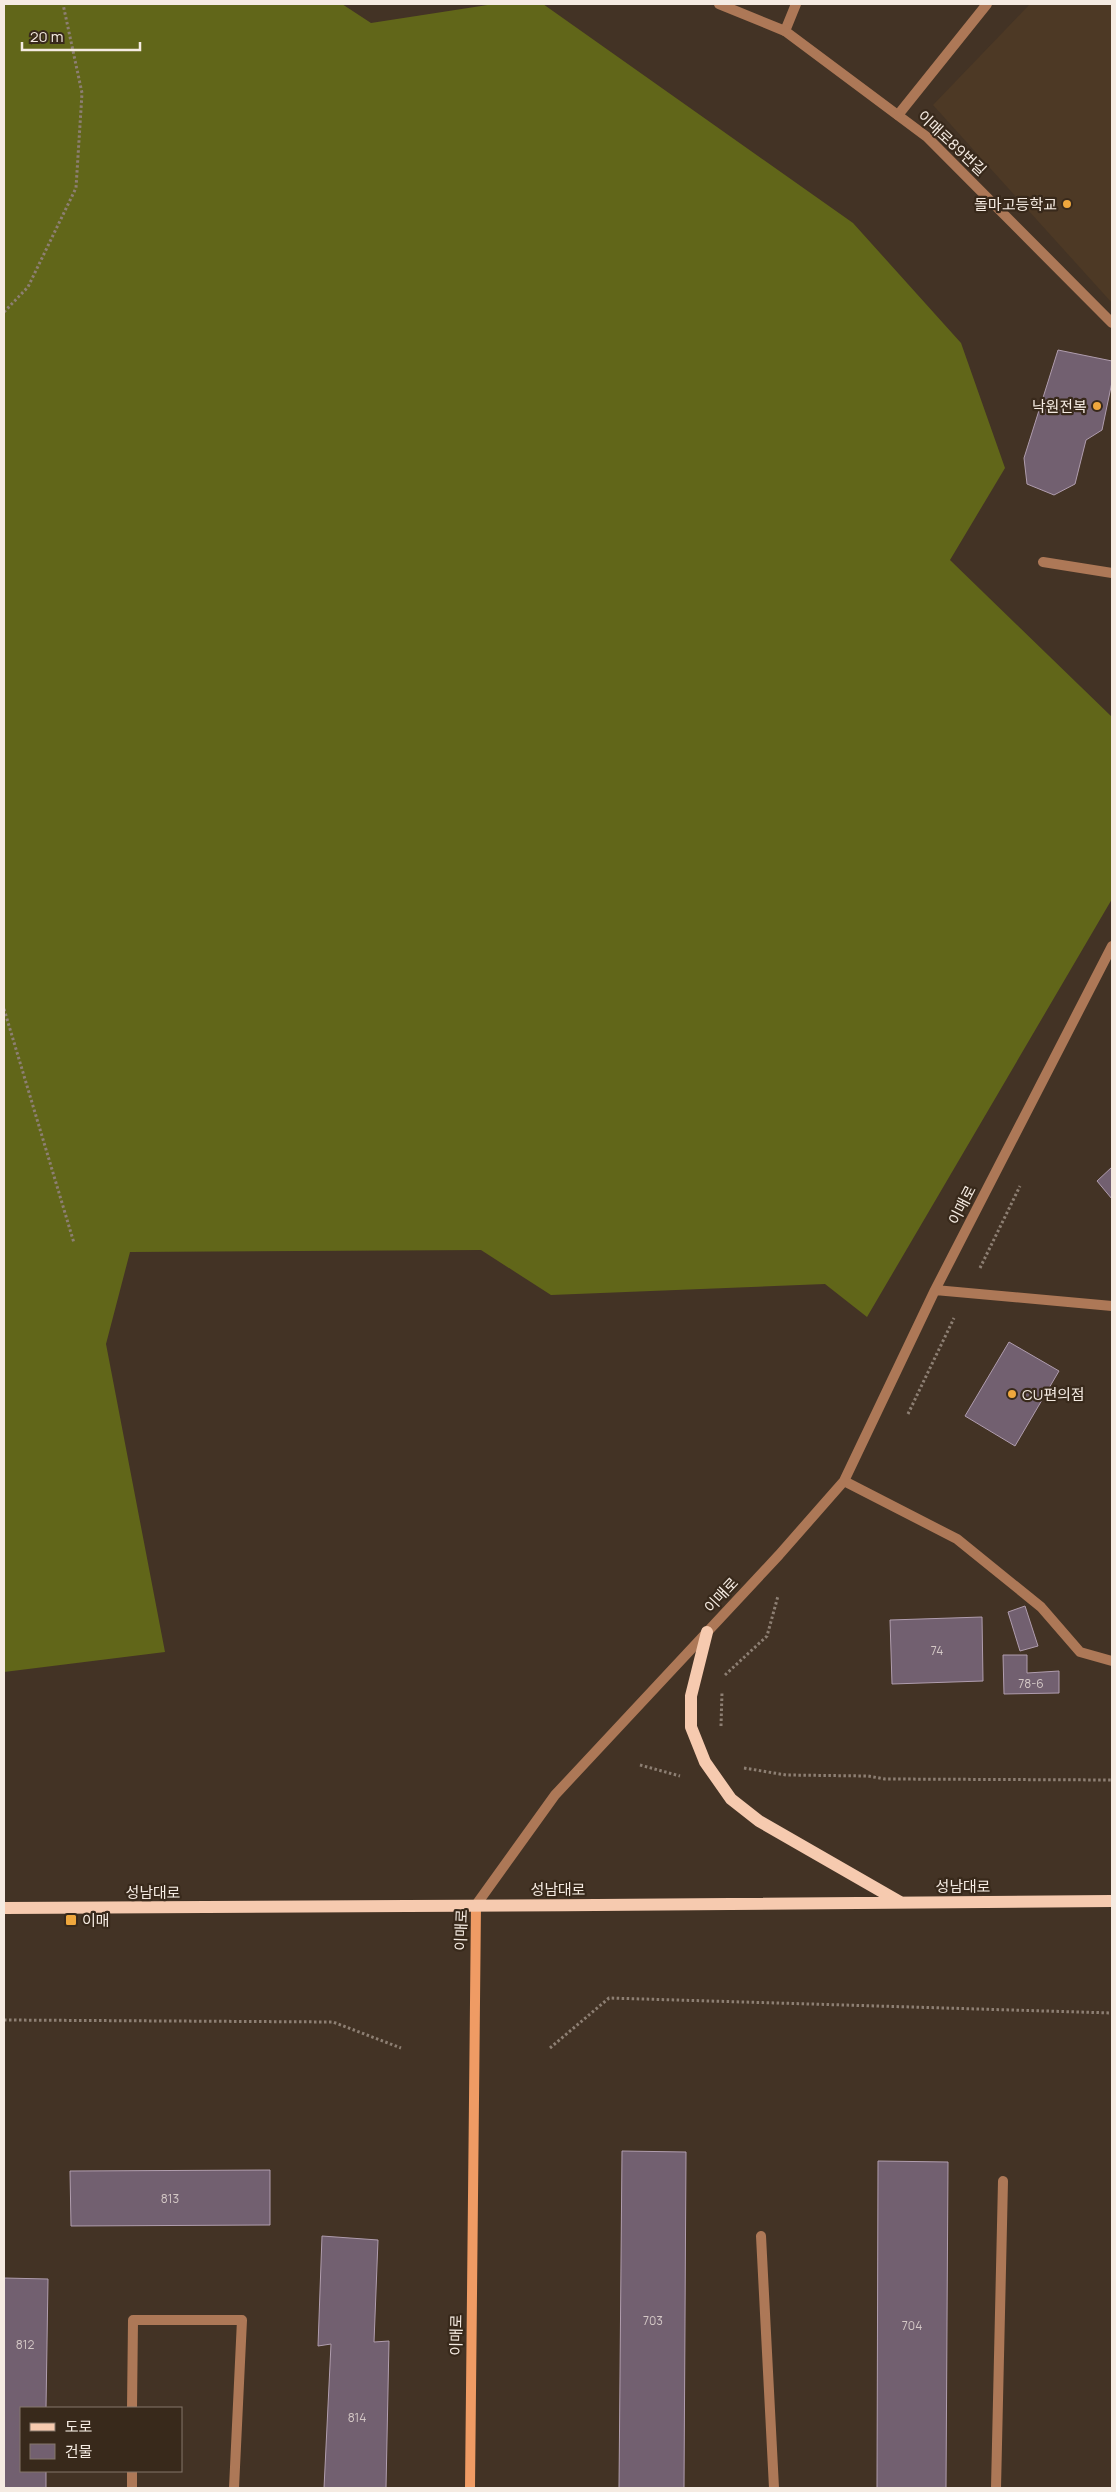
<svg xmlns="http://www.w3.org/2000/svg" width="1116" height="2492" font-family="Manrope,'Noto Sans KR',sans-serif">
<rect width="100%" height="100%" fill="#433325"/>
<path fill="#4d3925" d="M1030,4H1112V303L933,105Z"/>
<path fill="#616619" d="M4,4H342L371,23L494,4H543L853,223L961,343L1005,468L950,560L1112,717V899L867,1317L825,1284L551,1295L481,1250L130,1252L106,1344L165,1652L4,1672Z"/>
<path fill="#726070" stroke="#b09dae" d="M1058,350L1112,361V382L1102,430L1086,440L1075,484L1054,495L1027,484L1024,458Z
M1112,1167V1199L1097,1181Z
M1009,1342L1059,1371L1015,1446L965,1416Z
M1025,1606L1038,1646L1020,1651L1008,1612Z
M982,1617L983,1681L892,1684L890,1620Z
M1003,1655H1027V1673L1059,1671V1693L1004,1694Z
M622,2151L686,2152L684,2488H619Z
M878,2161L948,2162L946,2488H877Z
M270,2170V2225L71,2226L70,2171Z
M322,2236L378,2240L374,2342L389,2341L386,2488H324L331,2344L318,2346Z
M4,2278L48,2279L46,2408H21V2471H46V2488H4Z"/>
<g fill="none" stroke-linecap="round" stroke-linejoin="round">
<path stroke="#8d7f73" stroke-width="3" stroke-dasharray="2.5 2.5" stroke-linecap="butt" d="M4,312L28,287L76,188L82,93L63,4
M4,1009L74,1243
M980,1268L1020,1186
M908,1414L954,1318
M725,1675L767,1636L778,1596
M721,1726L722,1692
M640,1765L680,1776
M744,1768L786,1775L868,1776L885,1779L1112,1780
M4,2020L333,2022L401,2048
M550,2048L609,1998L1112,2013"/>
<path stroke="#ad7857" stroke-width="10" d="M785,31L796,4
M898,115L987,4
M1043,562L1112,573
M761,2236L774,2488
M132,2408L133,2320H242L234,2488
M132,2488V2471
M996,2488L1003,2181"/>
<path stroke="#ad7857" stroke-width="10" d="M719,4L785,31L927,137L1112,323
M935,1290L1112,1306
M844,1481L957,1539L1041,1607L1080,1652L1112,1661
M476,1905L555,1795L779,1555L844,1481L935,1290L1112,946"/>
<path stroke="#ef9b64" stroke-width="10" d="M470,2488L476,1905"/>
<path stroke="#f6caaf" stroke-width="12" d="M707,1632L691,1696V1727L705,1762L731,1799L759,1821L900,1902
M4,1908C373,1908 743,1903 1112,1901"/>
</g>
<g fill="#efa73d" stroke="#38291b" stroke-width="2">
<circle cx="1067" cy="204" r="5"/>
<circle cx="1097" cy="406" r="5"/>
<circle cx="1012" cy="1394" r="5"/>
<rect x="65" y="1914" width="12" height="12" rx="2.5"/>
</g>
<g text-anchor="middle" dominant-baseline="central" stroke-width="4.5" stroke-linejoin="round" paint-order="stroke">
<g font-size="12" fill="#d4c8c6">
<text x="937" y="1650">74</text>
<text x="1031" y="1683">78-6</text>
<text x="170" y="2198">813</text>
<text x="653" y="2320">703</text>
<text x="912" y="2325">704</text>
<text x="25" y="2344">812</text>
<text x="357" y="2417">814</text>
</g>
<g font-size="15" fill="#f5ebe2" stroke="#38291b">
<text transform="translate(952 143) rotate(43)">이매로89번길</text>
<text transform="translate(962 1205) rotate(-63)">이매로</text>
<text transform="translate(721 1595) rotate(-47)">이매로</text>
<text x="963" y="1886">성남대로</text>
<text x="558" y="1889">성남대로</text>
<text x="153" y="1892">성남대로</text>
<text transform="translate(461 1930) rotate(-88)">이매로</text>
<text transform="translate(456 2335) rotate(-89)">이매로</text>
</g>
<g font-size="15" fill="#f5ebe2" stroke="#38291b" text-anchor="end">
<text x="1057" y="204">돌마고등학교</text>
<text x="1087" y="406">낙원전복</text>
<text x="1022" y="1394" text-anchor="start">CU편의점</text>
<text x="82" y="1920" text-anchor="start">이매</text>
</g>
</g>
<rect width="1116" height="2492" fill="none" stroke="#f5ebe2" stroke-width="10"/>
<rect x="20" y="2407" width="162" height="65" fill="#38291b" stroke="#84776b"/>
<rect x="30" y="2423" width="25" height="8" fill="#f6caaf" stroke="#84776b"/>
<text x="65" y="2432" font-size="15" fill="#f5ebe2">도로</text>
<rect x="30" y="2444" width="25" height="15" fill="#726070" stroke="#84776b"/>
<text x="65" y="2457" font-size="15" fill="#f5ebe2">건물</text>
<path d="M22 42v8h118v-8" fill="none" stroke="#f5ebe2" stroke-width="2.5"/>
<text x="30" y="42" font-size="15" fill="#f5ebe2" stroke="#38291b" stroke-width="4" paint-order="stroke">20 m</text>
</svg>
